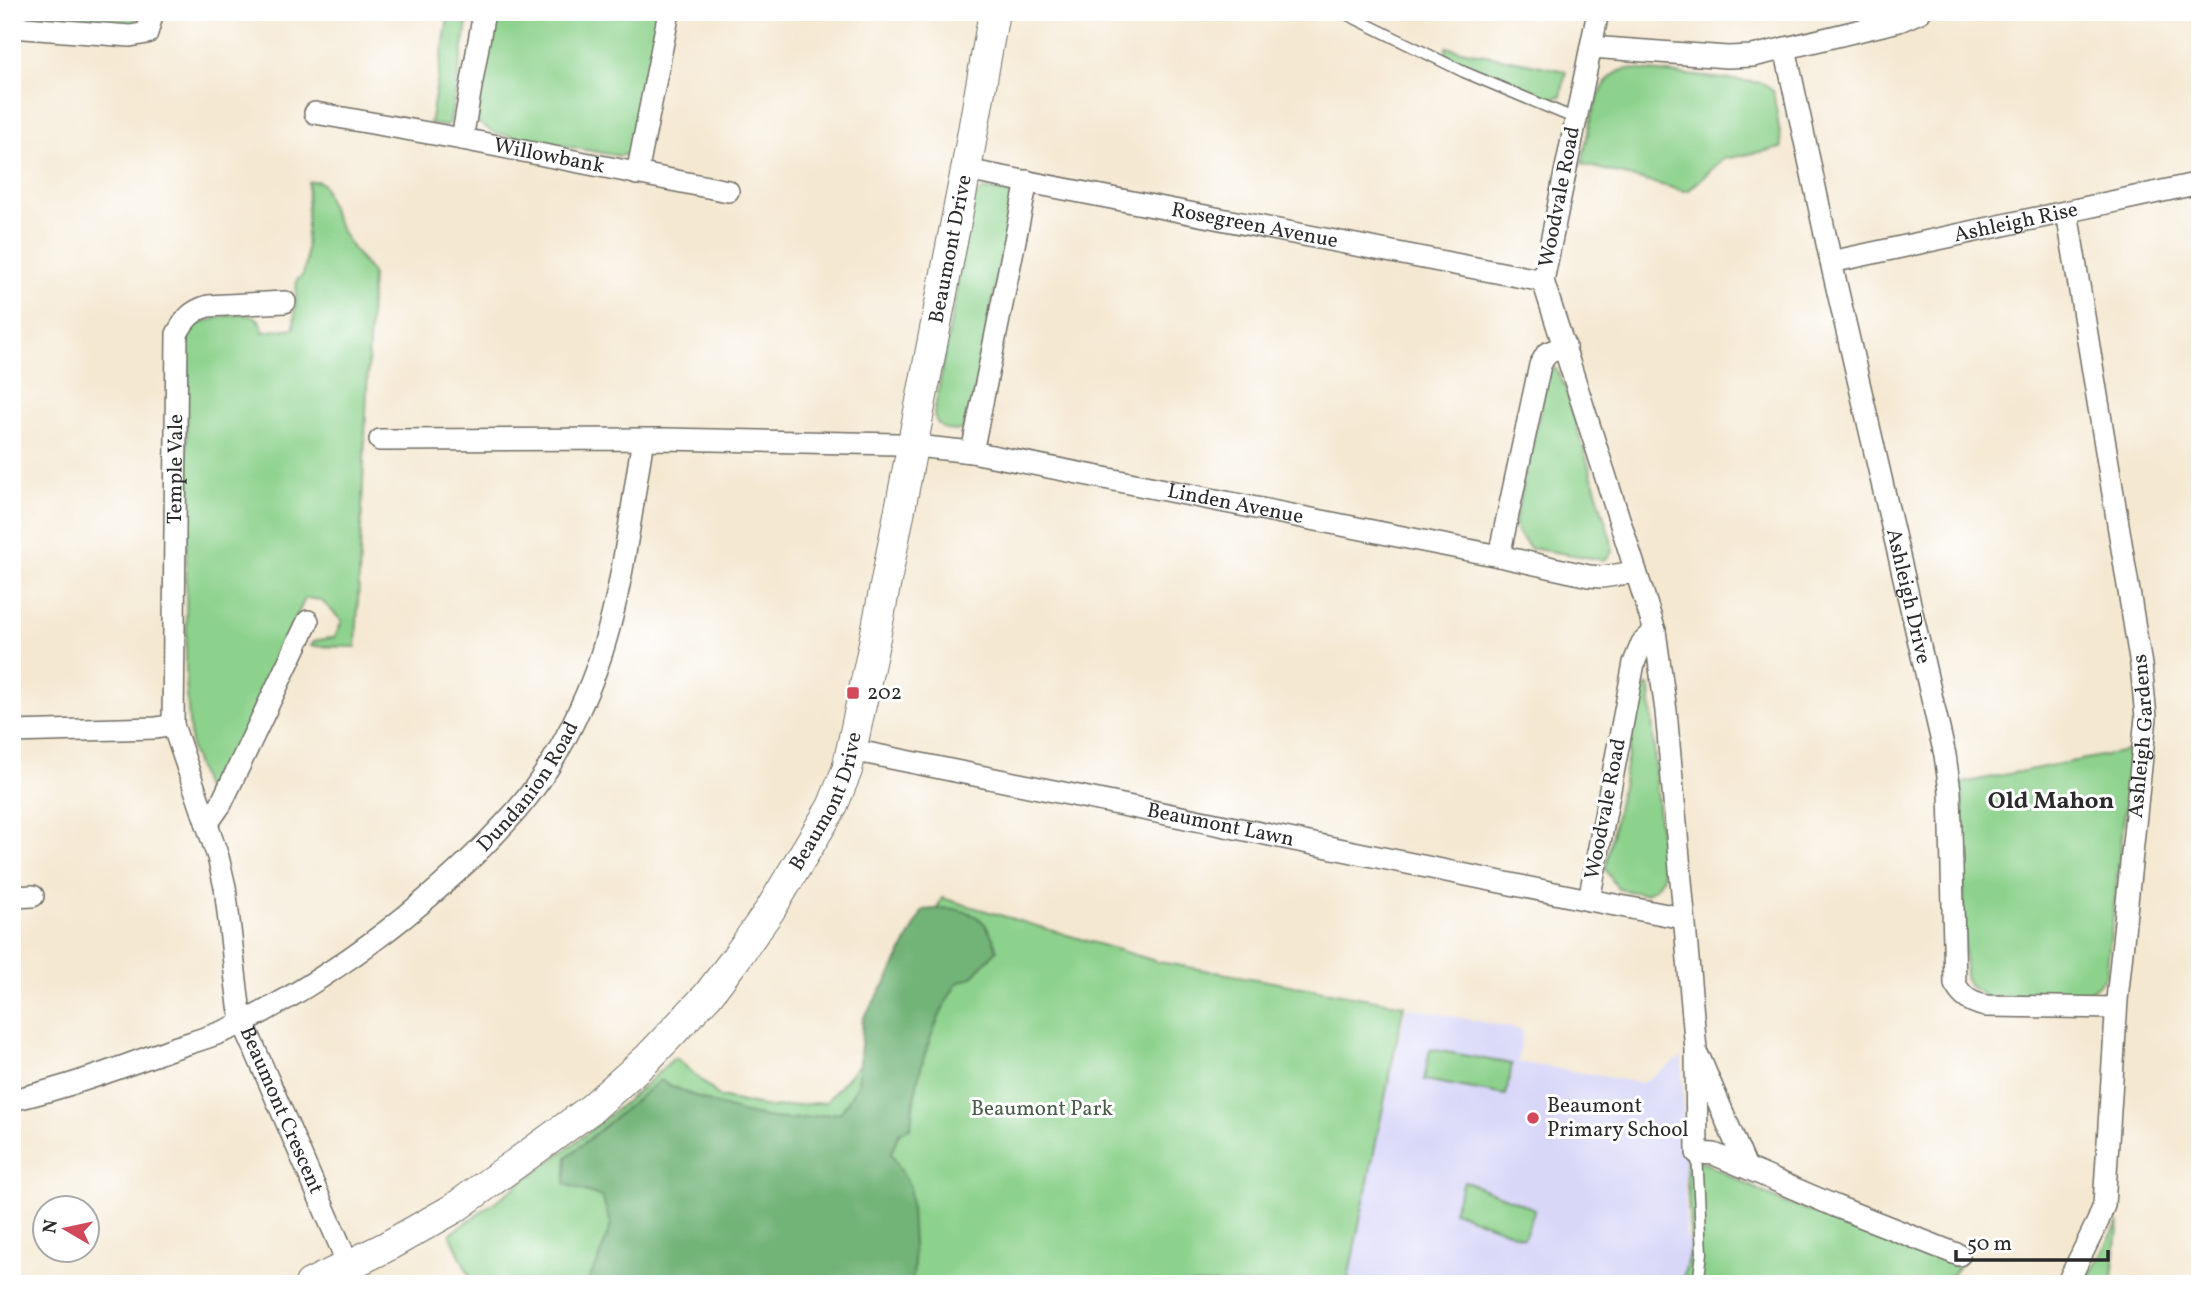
<svg xmlns="http://www.w3.org/2000/svg" width="2212" height="1296" font-family="Vollkorn,serif">
<rect width="100%" height="100%" fill="#fff"/>
<filter id="ink" filterUnits="userSpaceOnUse"><feTurbulence type="fractalNoise" baseFrequency=".0143" numOctaves="2"/><feDisplacementMap in="SourceGraphic" scale="14" xChannelSelector="R" yChannelSelector="G"/><feConvolveMatrix kernelMatrix="1 2 1 2 8 2 1 2 1" color-interpolation-filters="sRGB"/></filter>
<filter id="wash" filterUnits="userSpaceOnUse"><feTurbulence type="fractalNoise" baseFrequency=".00686" numOctaves="4" result="noise"/><feDisplacementMap in="SourceGraphic" scale="28" xChannelSelector="R" yChannelSelector="G"/><feGaussianBlur stdDeviation="1.57" result="paint"/><feColorMatrix in="noise" values="0 0 0 0 0 0 0 0 0 0 0 0 0 0 0 0 0 1.4 0 .05"/><feComposite in="paint" operator="in"/></filter>
<g filter="url(#wash)">
<rect width="100%" height="100%" fill="#f4e8d1"/>
<path fill="#d8d7f8" d="M1406,1007L1523,1030L1518,1062L1642,1083L1682,1057L1686,1236L1691,1246L1682,1284H1345Z"/>
<path fill="#8dd28c" stroke="#5c7e5c" stroke-width="2" d="M12,12H144L132,26L12,18Z
M449,12H469L450,123L444,126L430,124Z
M492,12H662L632,149L627,154L619,156L495,133L478,123L477,115Z
M1446,47L1566,71L1561,96L1552,99L1456,60L1446,54Z
M1630,69L1763,83L1773,90L1782,148L1723,159L1689,190L1684,191L1582,164C1588,136 1594,70 1630,69Z
M317,181L323,184C334,221 347,244 372,273L356,647L311,646L314,641L335,637L342,621L321,600L305,598L222,781L216,792H210L205,789L191,748L186,680L187,342L192,328C204,320 242,310 255,317C261,320 262,327 263,332L294,328L297,280L303,275L306,263L308,182Z
M984,189L1006,192L1013,199L968,425C956,436 936,430 934,414L972,204L976,196Z
M1553,368L1556,369L1565,387L1611,540C1613,551 1613,555 1603,560L1530,548L1517,532L1515,521L1549,371Z
M1646,686H1649L1650,690L1663,877L1655,888L1645,894L1618,889L1605,869L1641,694Z
M2132,750L2106,975C2098,987 2090,993 2077,996L1986,997L1970,986L1965,977L1962,783Z
M942,898L1159,962L1404,1005L1347,1284H473L450,1234C528,1178 606,1124 675,1057L720,1097L771,1108L826,1102L876,1045Z
M1430,1049L1512,1064L1506,1095L1424,1080Z
M1685,1153L1784,1203L1962,1260L1948,1284H1682L1691,1245Z
M1464,1181L1535,1209L1524,1238L1453,1211Z
M2119,1222L2111,1284H2085L2116,1227Z"/>
<path fill="#72b478" stroke="#4e7052" stroke-width="2" d="M948,908C977,912 989,921 997,950L971,978L957,983C930,1028 915,1075 911,1127L899,1133L891,1153L910,1187L914,1267L912,1284H586L598,1262L611,1224L602,1197L565,1184L567,1157L660,1080C694,1098 752,1120 791,1119C807,1118 824,1115 841,1112L858,1084L863,1019L888,979L923,910Z"/>
</g>
<g filter="url(#ink)">
<g fill="none" stroke-linecap="round" stroke-linejoin="round">
<defs>
<path id="lane" d="M1342,12L1464,72L1576,119
M1697,1153L1702,1253L1698,1284"/>
<g id="street">
<path d="M1598,12L1543,281L1655,631L1666,711L1696,1050L1697,1153L1714,1154L1835,1206L1959,1255"/>
<path d="M12,27L130,36L147,33L153,12"/>
<path d="M1591,47L1727,57L1753,56L1899,21L1920,12"/>
<path id="s1" d="M1785,48L1831,262L1945,755L1950,791L1955,984C1963,998 1970,1002 1985,1006L2116,1008"/>
<path id="s2" d="M315,113L462,139L728,191"/>
<path d="M462,139L484,12"/>
<path id="s3" d="M966,170L1543,281"/>
<path d="M637,174L669,12"/>
<path id="s4" d="M1831,262L2200,183"/>
<path d="M1565,346L1547,353L1540,365L1499,556L1589,576L1602,577L1636,572"/>
<path id="s5" d="M380,440L665,439L897,444L972,452L1499,556"/>
<path d="M972,452L1027,181"/>
<path d="M1655,631L1642,643L1634,663L1589,900L1683,918"/>
<path id="s6" d="M173,725L177,334C185,319 191,311 208,306L285,302"/>
<path id="s7" d="M12,732L156,728L173,725L218,857L225,887L239,1006L243,1022L349,1266"/>
<path id="s8" d="M852,750L1589,900"/>
<path d="M207,824L221,804L308,621"/>
<path d="M12,897L33,896"/>
<path d="M1700,1059L1746,1167"/>
<path id="s9" d="M12,1100C66,1088 117,1069 168,1050C191,1042 216,1036 238,1025C340,974 442,895 517,810C543,780 565,742 581,706C620,624 628,528 643,439"/>
<path id="s10" d="M2067,1284L2098,1221L2104,1205L2117,1000L2146,717L2141,665L2067,212"/>
</g>
<g id="secondary">
<path id="s11" d="M310,1284L384,1248L453,1209L591,1109L647,1059L708,995L736,958L770,910L832,807L847,770L872,653L966,170L994,12"/>
</g>
</defs>
<use href="#lane" stroke="#716d65" stroke-width="13"/>
<use href="#street" stroke="#716d65" stroke-width="24"/>
<use href="#secondary" stroke="#716d65" stroke-width="32"/>
<use href="#lane" stroke="#fff" stroke-width="10"/>
<use href="#street" stroke="#fff" stroke-width="21"/>
<use href="#secondary" stroke="#fff" stroke-width="30"/>
</g>
</g>
<g fill="#d1495b" stroke="#fff" stroke-width="2.5">
<rect x="846" y="686" width="14" height="14" rx="3.5"/>
<circle cx="1533" cy="1118" r="7"/>
</g>
<g text-anchor="middle" dominant-baseline="central" stroke-width="6" stroke-linejoin="round" paint-order="stroke">
<g font-size="21" fill="#2b2b2b" stroke="#fff">
<text stroke="none"><textPath href="#s2" startOffset="238">Willowbank</textPath></text>
<text transform="translate(1560 197) rotate(-79)">Woodvale Road</text>
<text stroke="none"><textPath href="#s4" startOffset="189">Ashleigh Rise</textPath></text>
<text stroke="none"><textPath href="#s3" startOffset="294">Rosegreen Avenue</textPath></text>
<text stroke="none"><textPath href="#s11" startOffset="1292">Beaumont Drive</textPath></text>
<text stroke="none"><textPath href="#s6" startOffset="256">Temple Vale</textPath></text>
<text stroke="none"><textPath href="#s5" startOffset="861">Linden Avenue</textPath></text>
<text stroke="none"><textPath href="#s1" startOffset="562">Ashleigh Drive</textPath></text>
<text stroke="none"><textPath href="#s10" startOffset="558">Ashleigh Gardens</textPath></text>
<text stroke="none"><textPath href="#s9" startOffset="618">Dundanion Road</textPath></text>
<text stroke="none"><textPath href="#s11" startOffset="724">Beaumont Drive</textPath></text>
<text transform="translate(1606 809) rotate(-79)">Woodvale Road</text>
<text stroke="none"><textPath href="#s8" startOffset="376">Beaumont Lawn</textPath></text>
<text stroke="none"><textPath href="#s7" startOffset="564">Beaumont Crescent</textPath></text>
</g>
<g font-size="21" fill="#2b2b2b" stroke="#fff" text-anchor="start">
<text x="867" y="693">202</text>
<text x="1547" y="1106">Beaumont<tspan x="1547" dy="24">Primary School</tspan></text>
</g>
<g font-size="21" fill="#485d48" stroke="#fff">
<text x="1042" y="1109">Beaumont Park</text>
</g>
<g font-size="24" font-weight="bold" fill="#2b2b2b" stroke="#fff">
<text x="2051" y="802">Old Mahon</text>
</g>
</g>
<rect width="2212" height="1296" fill="none" stroke="#fff" stroke-width="42"/>
<g transform="translate(66 1229) rotate(279)"><circle r="33" fill="#ffffff" stroke="#aaaaaa" stroke-width="2"/>
<path d="M0-5L12 26L0 18L-12 26Z" fill="#d1495b"/>
<text y="-10" font-size="19" font-weight="bold" text-anchor="middle" fill="#2b2b2b">N</text>
</g>
<path d="M1956 1250v10h152v-10" fill="none" stroke="#2b2b2b" stroke-width="3.5"/>
<text x="1967" y="1250" font-size="21" fill="#2b2b2b" stroke="#ffffff" stroke-width="5" paint-order="stroke">50 m</text>
</svg>
